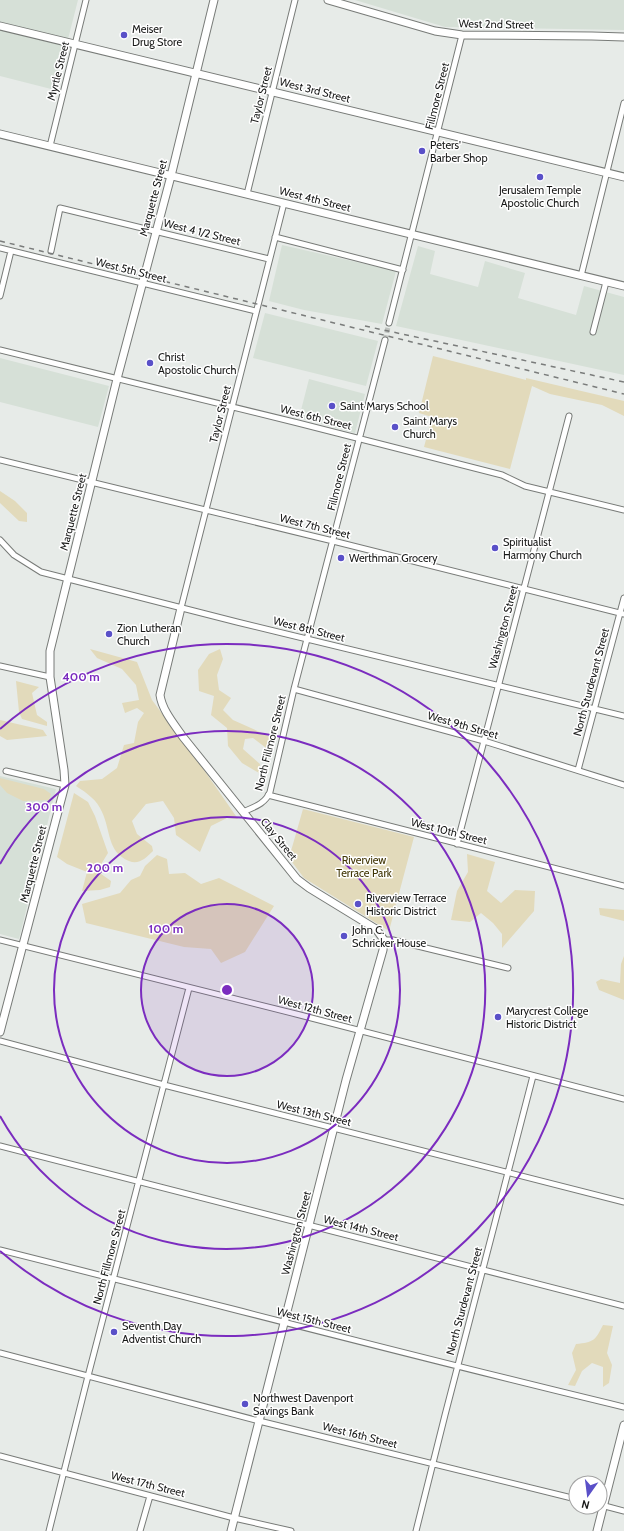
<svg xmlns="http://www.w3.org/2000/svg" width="624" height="1531" font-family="Cabin,sans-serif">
<rect width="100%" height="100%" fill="#e7ebe8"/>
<path fill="#d6e0d7" d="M0,0H78L55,90L0,76Z
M355,0H624V30L445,27Z
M282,245L396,271L382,324L304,310L269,301Z
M418,246L435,251L430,274L478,287L485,261L525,273L518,298L576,315L584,286L624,297V375L396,326Z
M265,313L378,341L366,386L253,358Z
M0,358L109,386L98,427L0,402Z
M309,379L365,394L355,433L299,418Z
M0,776L56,789L19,939L0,934Z"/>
<path fill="#e2dabb" d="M433,356L526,380V378L624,401V416L602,405L550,394L532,386L510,469L424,447L432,417L419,413Z
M0,491L15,501L27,513V522L19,521L0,503Z
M90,649L137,662L152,700L204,770L238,819L227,818L211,826L200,852L176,835L174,818L163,801L146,804L132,821L137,834L152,846L153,851C146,858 139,865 129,861C107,852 111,831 102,812C97,800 87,793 76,786L80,781L102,779L117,768L124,745L134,743L138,722L144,713L137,708L125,713L122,703L139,700L136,685L122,669L97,658Z
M220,649L223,659L217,675L219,690L231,698L223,710L233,720L273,738L270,751L253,738L245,739L243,749L260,764L259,773L242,763L228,746L227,728L211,715L214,696L199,691L198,670L209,654Z
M16,681L39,687L32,693L37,715L47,722V726L22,719L19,712Z
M0,720L43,730L47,736L7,740L0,736Z
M0,778L44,789L51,794L49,800L23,801L7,793L0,785Z
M74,793L88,802L95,816L108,853L97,871L111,881L110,887L100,890L82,891L87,872L67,864L57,857Z
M303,809L414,837L389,931L304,878L289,858Z
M467,854L495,862L487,891L501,903L515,890L535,891L534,911L502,948V934L493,923L481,913L470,922L451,920L457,891L468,872Z
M157,855L167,859L169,874L185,873L201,884L219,878L274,906L245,952L221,963L211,949L184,947L86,923L82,904L120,893L131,880L140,876L145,866Z
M599,908L624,910V921L600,915Z
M624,956V1000L599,990L596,982L601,979L620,983L621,964Z
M603,1325L613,1326L607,1353L612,1365L609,1383L603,1387V1367L592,1363L582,1371L575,1386L568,1385L576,1370L572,1353L576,1344C594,1342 595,1341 603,1325Z"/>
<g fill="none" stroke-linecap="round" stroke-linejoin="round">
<path stroke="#bec1be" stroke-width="5" stroke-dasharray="5 2.5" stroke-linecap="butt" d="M385,340L389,323"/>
<defs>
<path id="street" d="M50,146L86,0
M247,194L295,0
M275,237L403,270
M0,248L256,311
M51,251L60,208L269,259
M581,276L624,103
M0,296L11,251
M389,323L462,35
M593,332L606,282
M0,350L298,423L502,475L525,486L624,510
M0,460L333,541L624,614
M0,540L14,555L41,572L237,622L624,716
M181,608L284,203
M0,666L50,677
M294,689L484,741L624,785
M578,770L624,598
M6,771L65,785
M268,795L624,886
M243,812C254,807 265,804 270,792L294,689L385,340
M457,844L569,416
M0,940L300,1015L624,1099
M384,940H393L508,968
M0,1041L164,1085L624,1202
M0,1146L624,1306
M0,1250C208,1302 415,1357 624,1407
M0,1353L259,1421L576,1499
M0,1456L234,1518L291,1531
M601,1505L624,1511
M49,1531L88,1376L189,988
M140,1531L150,1496
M416,1531L445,1415L533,1076"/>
<path id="secondary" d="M328,0L435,31L462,35L592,36L624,37
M0,26L624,177
M0,134L624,286
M181,608L160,695C162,710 174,724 183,737L297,879L309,888L376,929L384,940L383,950L346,1080L231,1531
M0,1032L65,785L64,770L50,677V651L117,379L171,176L214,0
M597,1531L624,1425"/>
</defs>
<use href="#street" stroke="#787b78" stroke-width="7"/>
<use href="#secondary" stroke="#787b78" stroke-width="9"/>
<use href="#street" stroke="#fff" stroke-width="5"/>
<use href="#secondary" stroke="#fff" stroke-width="7"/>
<path stroke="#7a7c7b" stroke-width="1.5" stroke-dasharray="5 5" stroke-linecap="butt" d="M0,241L624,394
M365,326L624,382"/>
</g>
<circle cx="227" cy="990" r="86" fill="#7b2cbf" fill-opacity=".12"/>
<g fill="none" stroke="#7b2cbf" stroke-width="2">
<circle cx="227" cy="990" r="86"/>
<circle cx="227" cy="990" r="173"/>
<path d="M0 864A259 259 0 1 1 0 1116"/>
<path d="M0 729A346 346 0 1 1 0 1251"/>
</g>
<g fill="#5a50c8" stroke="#fff" stroke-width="1.5">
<circle cx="124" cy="35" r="4"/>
<circle cx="422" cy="151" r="4"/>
<circle cx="540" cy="177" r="4"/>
<circle cx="150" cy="363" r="4"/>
<circle cx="332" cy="406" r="4"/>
<circle cx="395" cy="427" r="4"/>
<circle cx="495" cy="548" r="4"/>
<circle cx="341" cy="558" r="4"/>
<circle cx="109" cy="634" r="4"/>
<circle cx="358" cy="904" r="4"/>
<circle cx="344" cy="936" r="4"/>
<circle cx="498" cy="1017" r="4"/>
<circle cx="114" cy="1332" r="4"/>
<circle cx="245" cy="1404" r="4"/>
</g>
<g text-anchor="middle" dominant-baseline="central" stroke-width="3" stroke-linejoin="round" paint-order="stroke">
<g font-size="11" fill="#181918" stroke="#fff">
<text transform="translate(496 24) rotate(1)">West 2nd Street</text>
<text transform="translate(58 71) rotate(-76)">Myrtle Street</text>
<text transform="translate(315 90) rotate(14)">West 3rd Street</text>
<text transform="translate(261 95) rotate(-76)">Taylor Street</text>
<text transform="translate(437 96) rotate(-76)">Fillmore Street</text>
<text transform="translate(153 198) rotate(-75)">Marquette Street</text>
<text transform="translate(315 199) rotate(14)">West 4th Street</text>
<text transform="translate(202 232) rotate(14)">West 4 1/2 Street</text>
<text transform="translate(131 270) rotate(14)">West 5th Street</text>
<text transform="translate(220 414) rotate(-76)">Taylor Street</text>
<text transform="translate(316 417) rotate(14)">West 6th Street</text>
<text transform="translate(339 477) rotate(-76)">Fillmore Street</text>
<text transform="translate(73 512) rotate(-76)">Marquette Street</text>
<text transform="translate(315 526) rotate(14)">West 7th Street</text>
<text transform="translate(503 627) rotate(-75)">Washington Street</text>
<text transform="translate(309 629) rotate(14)">West 8th Street</text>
<text transform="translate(591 682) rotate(-75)">North Sturdevant Street</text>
<text transform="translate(463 725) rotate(16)">West 9th Street</text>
<text transform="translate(270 743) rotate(-76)">North Fillmore Street</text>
<text transform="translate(449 831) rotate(14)">West 10th Street</text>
<text transform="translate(279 839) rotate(51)">Clay Street</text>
<text transform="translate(33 864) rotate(-76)">Marquette Street</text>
<text transform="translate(315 1009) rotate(15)">West 12th Street</text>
<text transform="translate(314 1113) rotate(14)">West 13th Street</text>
<text transform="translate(361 1228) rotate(14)">West 14th Street</text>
<text transform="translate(296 1233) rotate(-75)">Washington Street</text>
<text transform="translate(109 1257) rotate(-75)">North Fillmore Street</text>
<text transform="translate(464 1301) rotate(-75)">North Sturdevant Street</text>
<text transform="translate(314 1320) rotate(14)">West 15th Street</text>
<text transform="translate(360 1435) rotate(14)">West 16th Street</text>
<text transform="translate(148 1484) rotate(14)">West 17th Street</text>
</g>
<g font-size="11" fill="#181918" stroke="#fff" text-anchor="start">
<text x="132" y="29">Meiser<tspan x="132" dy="13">Drug Store</tspan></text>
<text x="430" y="145">Peters'<tspan x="430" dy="13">Barber Shop</tspan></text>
<text x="540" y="190" text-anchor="middle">Jerusalem Temple<tspan x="540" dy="13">Apostolic Church</tspan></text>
<text x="158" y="357">Christ<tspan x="158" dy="13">Apostolic Church</tspan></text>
<text x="340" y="406">Saint Marys School</text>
<text x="403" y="421">Saint Marys<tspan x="403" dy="13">Church</tspan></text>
<text x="503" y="542">Spiritualist<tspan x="503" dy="13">Harmony Church</tspan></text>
<text x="349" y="558">Werthman Grocery</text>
<text x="117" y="628">Zion Lutheran<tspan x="117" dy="13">Church</tspan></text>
<text x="366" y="898">Riverview Terrace<tspan x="366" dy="13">Historic District</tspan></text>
<text x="352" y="930">John C.<tspan x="352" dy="13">Schricker House</tspan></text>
<text x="506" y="1011">Marycrest College<tspan x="506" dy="13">Historic District</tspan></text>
<text x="122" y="1326">Seventh Day<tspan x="122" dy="13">Adventist Church</tspan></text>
<text x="253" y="1398">Northwest Davenport<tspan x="253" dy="13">Savings Bank</tspan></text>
</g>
<g font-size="11" fill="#413606" stroke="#fff">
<text x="364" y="860">Riverview<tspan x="364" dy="13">Terrace Park</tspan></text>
</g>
</g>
<circle cx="227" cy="990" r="6" fill="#7b2cbf" stroke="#fff" stroke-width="2"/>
<g font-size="12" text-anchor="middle" font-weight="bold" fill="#7b2cbf" stroke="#fff" stroke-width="3" stroke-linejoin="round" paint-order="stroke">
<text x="81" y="681">400 m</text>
<text x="44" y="811">300 m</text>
<text x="105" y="872">200 m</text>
<text x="166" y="933">100 m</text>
</g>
<g transform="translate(588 1495) rotate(194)"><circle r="19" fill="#ffffff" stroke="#a3a3a3"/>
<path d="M0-3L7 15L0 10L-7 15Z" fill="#5a50c8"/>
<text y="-6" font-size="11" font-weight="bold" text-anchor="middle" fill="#181918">N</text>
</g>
</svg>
